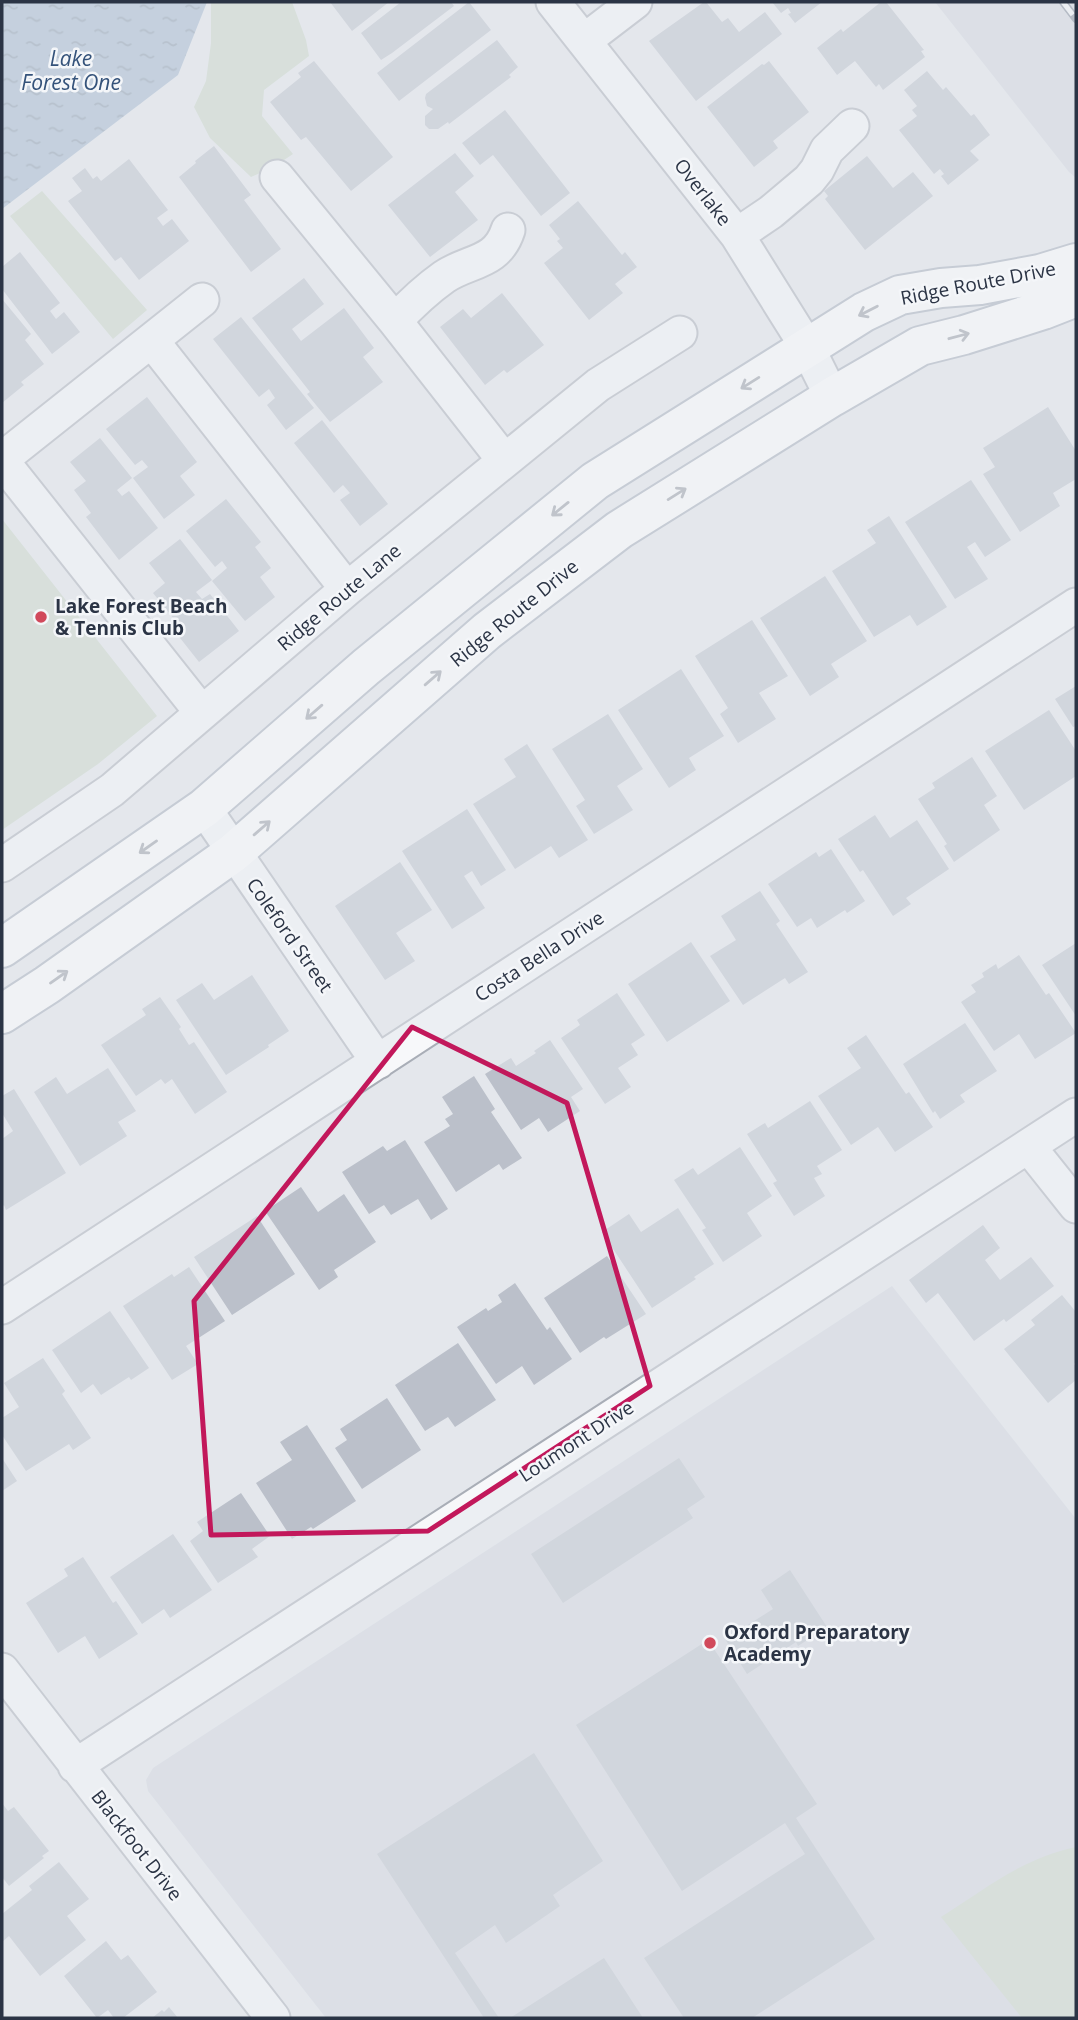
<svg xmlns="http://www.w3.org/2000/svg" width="1078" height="2020" font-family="'Open Sans',sans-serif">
<defs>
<pattern id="water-ripples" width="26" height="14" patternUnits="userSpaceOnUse" patternTransform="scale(1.75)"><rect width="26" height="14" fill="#9fb4cc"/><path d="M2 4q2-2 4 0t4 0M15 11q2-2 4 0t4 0" fill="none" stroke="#8293a7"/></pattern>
</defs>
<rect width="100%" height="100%" fill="#e4e7ec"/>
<path fill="#d2d6de" d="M935,2H1076V178L1069,172Z
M892,1286L1076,1519V2018H326L148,1791L146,1780L153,1768Z"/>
<path fill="#c9d6c5" d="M211,2H292L306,40L309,56L264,90L262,116L293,154L275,166L251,177L210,138L194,107L206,81L211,43Z
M42,191L147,310L113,339L10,216Z
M2,519L157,716L98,764L2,830Z
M1076,1847V2018H1022L941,1917C987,1888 1021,1859 1076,1847Z"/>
<path fill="url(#water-ripples)" d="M2,2H207L178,75L2,209Z"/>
<path fill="#bbc0ca" d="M330,2H389L352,31Z
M401,2H451L454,6L392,53L381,60L361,33Z
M469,2L491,30L399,101L377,73Z
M704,2H706L722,22L728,18L739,32L765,12L782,34L696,101L649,41Z
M772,2H822L795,23L788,14L791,13L788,8L781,13Z
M881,2H886L924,50L921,51L925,57L883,90L879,84L876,87L855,61L837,75L817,48L841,29L843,32Z
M497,40L518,67L509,75L511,77L449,124L448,122L438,129H429L425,125V116L433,109L427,106L425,98L426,94Z
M314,61L393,157L351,191L306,137L301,140L270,102L301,77L298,73Z
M769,61L809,112L773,141L778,148L754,167L707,107L762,64L764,65Z
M927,71L943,90L946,87L971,116L974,114L990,135L970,151L979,160L948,185L941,176L944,174L940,169L934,174L899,130L917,116L912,110L917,106L904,90Z
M505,110L570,193L541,216L493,155L480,165L462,143Z
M214,146L251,195L244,200L281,249L251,272L179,177L196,163L195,161Z
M455,153L474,176L455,192L478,220L430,257L388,205Z
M867,156L893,188L913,172L933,196L865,250L825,199L828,196L824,191Z
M129,159L168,210L157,218L163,226L172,219L189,241L139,280L121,257L115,261L68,201L82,191L72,178L85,168L93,179L97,176L101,181Z
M578,201L622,255L625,252L637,267L615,284L623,293L589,320L544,263L563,248L557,241L560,239L549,225Z
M20,252L60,303L50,311L56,319L64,312L80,332L52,354L2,289V267Z
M304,278L324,304L292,329L301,341L344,308L374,348L363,357L383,382L330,422L307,394L310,392L252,318Z
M502,293L544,345L507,373L504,370L485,385L440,327L463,309L471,318Z
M2,299L31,334L25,340L44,364L21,382L24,385L2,403Z
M241,317L314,408L286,430L267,405L275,398L269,389L259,397L213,339Z
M147,397L197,462L180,476L195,495L164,519L133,478L148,467L142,460L135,465L106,429Z
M1048,407L1076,451V479L1053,493L1060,506L1020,532L983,474L995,467L983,448Z
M322,420L388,504L360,526L340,500L350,493L343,485L334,493L294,443Z
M100,438L132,478L117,490L122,496L129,491L158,528L119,560L86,517L91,513L74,490L86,481L70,462Z
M971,480L1011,540L985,557L975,542L967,547L988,579L955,599L905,522Z
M226,499L261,542L255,547L271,568L260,577L275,597L245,621L212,581L227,568L222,561L215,567L186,531Z
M889,516L947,607L917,626L910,615L874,637L832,571L876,543L867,530Z
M180,539L212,580L196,592L202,599L210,594L239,631L199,662L169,624L174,619L153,593L165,583L149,563Z
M825,576L867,641L831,664L839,677L810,696L760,618Z
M752,620L788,676L759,693L776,719L738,743L720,714L728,708L695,656Z
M681,669L724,736L689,758L696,770L669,788L618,710Z
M1076,686V726L1073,727L1055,699Z
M1049,710L1076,751V776L1024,810L985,751Z
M608,714L643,769L617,786L633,810L594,834L576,806L585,800L552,749Z
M527,744L588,840L559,858L551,846L515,869L473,804L516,777L504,759Z
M972,757L997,796L984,805L1000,830L954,862L944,846L947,844L918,799L935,788L932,783Z
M467,809L506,870L481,886L472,871L464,876L485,908L452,929L402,851Z
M875,815L890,838L917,820L949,869L906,898L911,904L893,916L863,870L860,872L838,839Z
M831,849L865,901L847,913L845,910L817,928L811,918L797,927L768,884L816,852L819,857Z
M400,862L432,910L396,933L415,961L385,980L335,906Z
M760,891L780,921L776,924L808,972L789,984L785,978L743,1005L710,956L736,940L721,916Z
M691,942L730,1001L667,1042L628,984Z
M1076,943V1016L1042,965Z
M1019,955L1046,995L1049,993L1076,1033L1035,1059L1019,1034L994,1051L961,1002L976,992L971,985L984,977L982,973L996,964L998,969Z
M252,975L289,1031L268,1045L269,1047L226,1075L176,1000L202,983L214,1000Z
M617,993L645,1035L631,1044L638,1055L618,1068L631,1087L605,1104L561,1038L580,1025L577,1020Z
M160,997L181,1027L179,1029L189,1045L194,1042L227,1092L195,1114L172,1079L165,1084L161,1079L136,1096L101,1045L146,1015L142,1009Z
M965,1023L997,1071L960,1095L965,1102L940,1119L935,1111L933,1113L903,1064Z
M866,1035L906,1094L909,1092L933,1127L895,1152L878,1127L851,1145L818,1096L861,1068L847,1048Z
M550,1040L583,1089L571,1097L580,1111L548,1132L539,1118L521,1130L485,1074L511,1058L516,1066L536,1053L534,1051Z
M108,1068L136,1111L118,1122L127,1136L80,1166L34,1092L56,1077L67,1094Z
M474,1076L495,1109L491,1112L522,1158L503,1170L499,1164L456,1192L424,1142L450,1126L445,1119L453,1114L442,1097Z
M14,1089L66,1173L6,1210L4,1205L2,1207V1139L13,1131L2,1113V1096Z
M810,1101L842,1150L817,1166L822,1174L814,1178L825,1196L794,1216L773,1183L777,1181L747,1134L765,1123L768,1128Z
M405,1140L448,1209L431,1220L418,1199L391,1215L384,1205L369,1214L342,1172L383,1146L387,1151Z
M740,1147L772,1196L747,1213L762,1236L723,1262L702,1230L706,1228L674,1180L693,1168L698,1175Z
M301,1187L318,1212L344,1194L376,1242L334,1270L338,1277L319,1290L265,1211Z
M678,1208L714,1264L694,1277L696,1279L652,1308L602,1232L629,1214L641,1232Z
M257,1216L295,1274L232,1315L194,1257Z
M983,1225L1000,1248L985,1260L1000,1280L1031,1257L1054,1286L1006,1322L1004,1319L974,1341L938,1293L926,1303L909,1280Z
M607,1256L646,1314L606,1339L604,1337L580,1353L544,1298Z
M189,1267L225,1321L186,1346L198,1364L172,1380L123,1306L172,1274L174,1277Z
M515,1283L547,1330L550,1327L572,1359L534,1385L522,1366L496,1384L457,1327L486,1308L488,1311L502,1302L498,1295Z
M1062,1295L1076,1312V1362L1074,1364L1076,1366V1380L1048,1403L1004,1349L1035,1325L1031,1320Z
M110,1311L149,1368L131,1380L129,1377L101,1395L93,1384L81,1393L52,1350Z
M458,1343L496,1400L455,1427L448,1417L425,1431L395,1385Z
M43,1358L65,1391L62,1394L91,1438L73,1450L69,1444L26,1471L2,1435V1418L19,1407L4,1383Z
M387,1398L421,1450L362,1489L335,1448L347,1440L340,1429Z
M307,1425L356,1501L313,1529L311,1527L292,1539L256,1483L292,1460L280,1442Z
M2,1458L17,1481L2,1491Z
M679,1458L705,1497L687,1509L693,1518L563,1603L531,1554Z
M241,1493L270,1536L252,1549L258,1557L218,1583L190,1541L203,1531L197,1522Z
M173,1534L212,1590L170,1618L164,1609L142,1624L110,1577Z
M83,1557L113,1603L116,1601L138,1634L99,1659L85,1636L58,1653L26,1603L68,1576L64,1569Z
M790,1570L827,1627L798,1646L796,1642L747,1674L725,1639L773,1609L761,1590Z
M708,1640L817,1804L796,1818L875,1939L752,2018H684L644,1958L805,1854L785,1823L682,1891L576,1725Z
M534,1753L603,1861L553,1895L560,1906L506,1943L495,1925L455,1953L499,2018H484L377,1854Z
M2,1803L8,1811L14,1807L49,1851L42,1856L44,1858L9,1886L2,1877Z
M59,1862L89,1899L67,1916L86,1940L40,1976L9,1936L2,1942V1914L32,1890L29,1886Z
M106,1941L121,1960L128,1955L157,1992L123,2018H114L108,2010L97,2018L64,1976Z
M604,1958L643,2018H510Z
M169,2007L178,2018H152L162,2010L164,2012Z"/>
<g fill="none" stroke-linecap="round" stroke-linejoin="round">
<defs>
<path id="minor" d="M553,2L737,235L807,347L832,397
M584,41L635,2
M277,177L395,321L504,460
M737,235L771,212L809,180L817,170L827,150L852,126
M395,321C410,305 427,289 444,277C469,260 497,264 508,230
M152,341L347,589
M2,459L202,300
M2,461L202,713
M204,808L378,1062
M2,865L112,790L347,589L598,385L680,333
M1029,1147L1076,1206
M2,1307L1076,605
M2,1670L273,2018
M75,1766L1076,1115"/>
<path id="major" d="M2,948L204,808L366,667L595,481L864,312L900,295L941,288L980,285L1040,274L1076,263
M2,1014L47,985L233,853L487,631L619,530L832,397L920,346L964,335L1043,310L1076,297"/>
</defs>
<use href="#minor" stroke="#a9aeb7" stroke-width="37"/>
<use href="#major" stroke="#a3abb8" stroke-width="42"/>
<use href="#minor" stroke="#f7f8fa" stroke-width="33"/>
<use href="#major" stroke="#fff" stroke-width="38"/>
<defs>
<path id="rail" d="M1063,2L1076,19"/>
</defs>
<use href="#rail" stroke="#7d8696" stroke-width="8"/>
<use href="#rail" stroke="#f4f6f9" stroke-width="5" stroke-dasharray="16" stroke-linecap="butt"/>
</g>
<defs><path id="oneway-shaft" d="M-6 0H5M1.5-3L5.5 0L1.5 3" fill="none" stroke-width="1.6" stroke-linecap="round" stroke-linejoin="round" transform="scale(1.75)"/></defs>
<g stroke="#959aa2">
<use href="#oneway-shaft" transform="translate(868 311) rotate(153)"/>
<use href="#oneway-shaft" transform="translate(959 336) rotate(-15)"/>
<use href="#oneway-shaft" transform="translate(750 383) rotate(148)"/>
<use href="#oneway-shaft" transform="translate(677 494) rotate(-32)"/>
<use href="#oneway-shaft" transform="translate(560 509) rotate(141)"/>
<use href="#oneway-shaft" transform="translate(433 678) rotate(-41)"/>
<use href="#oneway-shaft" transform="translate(314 712) rotate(139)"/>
<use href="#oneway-shaft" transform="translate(262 828) rotate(-41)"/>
<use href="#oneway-shaft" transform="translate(148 847) rotate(145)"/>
<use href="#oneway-shaft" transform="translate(59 977) rotate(-35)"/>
</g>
<path d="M0 0H1078V2020H0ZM412,1027L567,1103L650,1386L428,1531L211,1535L194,1301Z" fill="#e4e7ec" fill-opacity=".55" fill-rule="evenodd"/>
<path fill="none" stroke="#c2185b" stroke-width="5" stroke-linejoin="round" d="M412,1027L567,1103L650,1386L428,1531L211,1535L194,1301Z"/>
<g fill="#d1495b" stroke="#f4f6f9" stroke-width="2.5">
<circle cx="41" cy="617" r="7"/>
<circle cx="710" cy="1643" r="7"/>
</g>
<g text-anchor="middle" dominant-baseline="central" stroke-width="5" stroke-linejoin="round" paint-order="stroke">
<g font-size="19" fill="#2b3445" stroke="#f4f6f9">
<text transform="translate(703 192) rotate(52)">Overlake</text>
<text transform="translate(978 283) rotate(-11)">Ridge Route Drive</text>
<text transform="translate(339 597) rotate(-40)">Ridge Route Lane</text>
<text transform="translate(514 613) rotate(-39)">Ridge Route Drive</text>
<text transform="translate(290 935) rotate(55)">Coleford Street</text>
<text transform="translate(539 956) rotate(-33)">Costa Bella Drive</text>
<text transform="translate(576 1441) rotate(-33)">Loumont Drive</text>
<text transform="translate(137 1845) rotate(52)">Blackfoot Drive</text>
</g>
<g font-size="19" font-weight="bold" fill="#2b3445" stroke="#f4f6f9" text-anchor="start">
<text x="55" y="606">Lake Forest Beach<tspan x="55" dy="22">&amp; Tennis Club</tspan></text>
<text x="724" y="1632">Oxford Preparatory<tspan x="724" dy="22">Academy</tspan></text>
</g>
<g font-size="21" font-style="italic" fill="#34527a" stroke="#f4f6f9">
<text x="71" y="58">Lake<tspan x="71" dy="24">Forest One</tspan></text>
</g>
</g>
<rect width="1078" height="2020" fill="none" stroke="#2b3445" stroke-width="7"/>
</svg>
